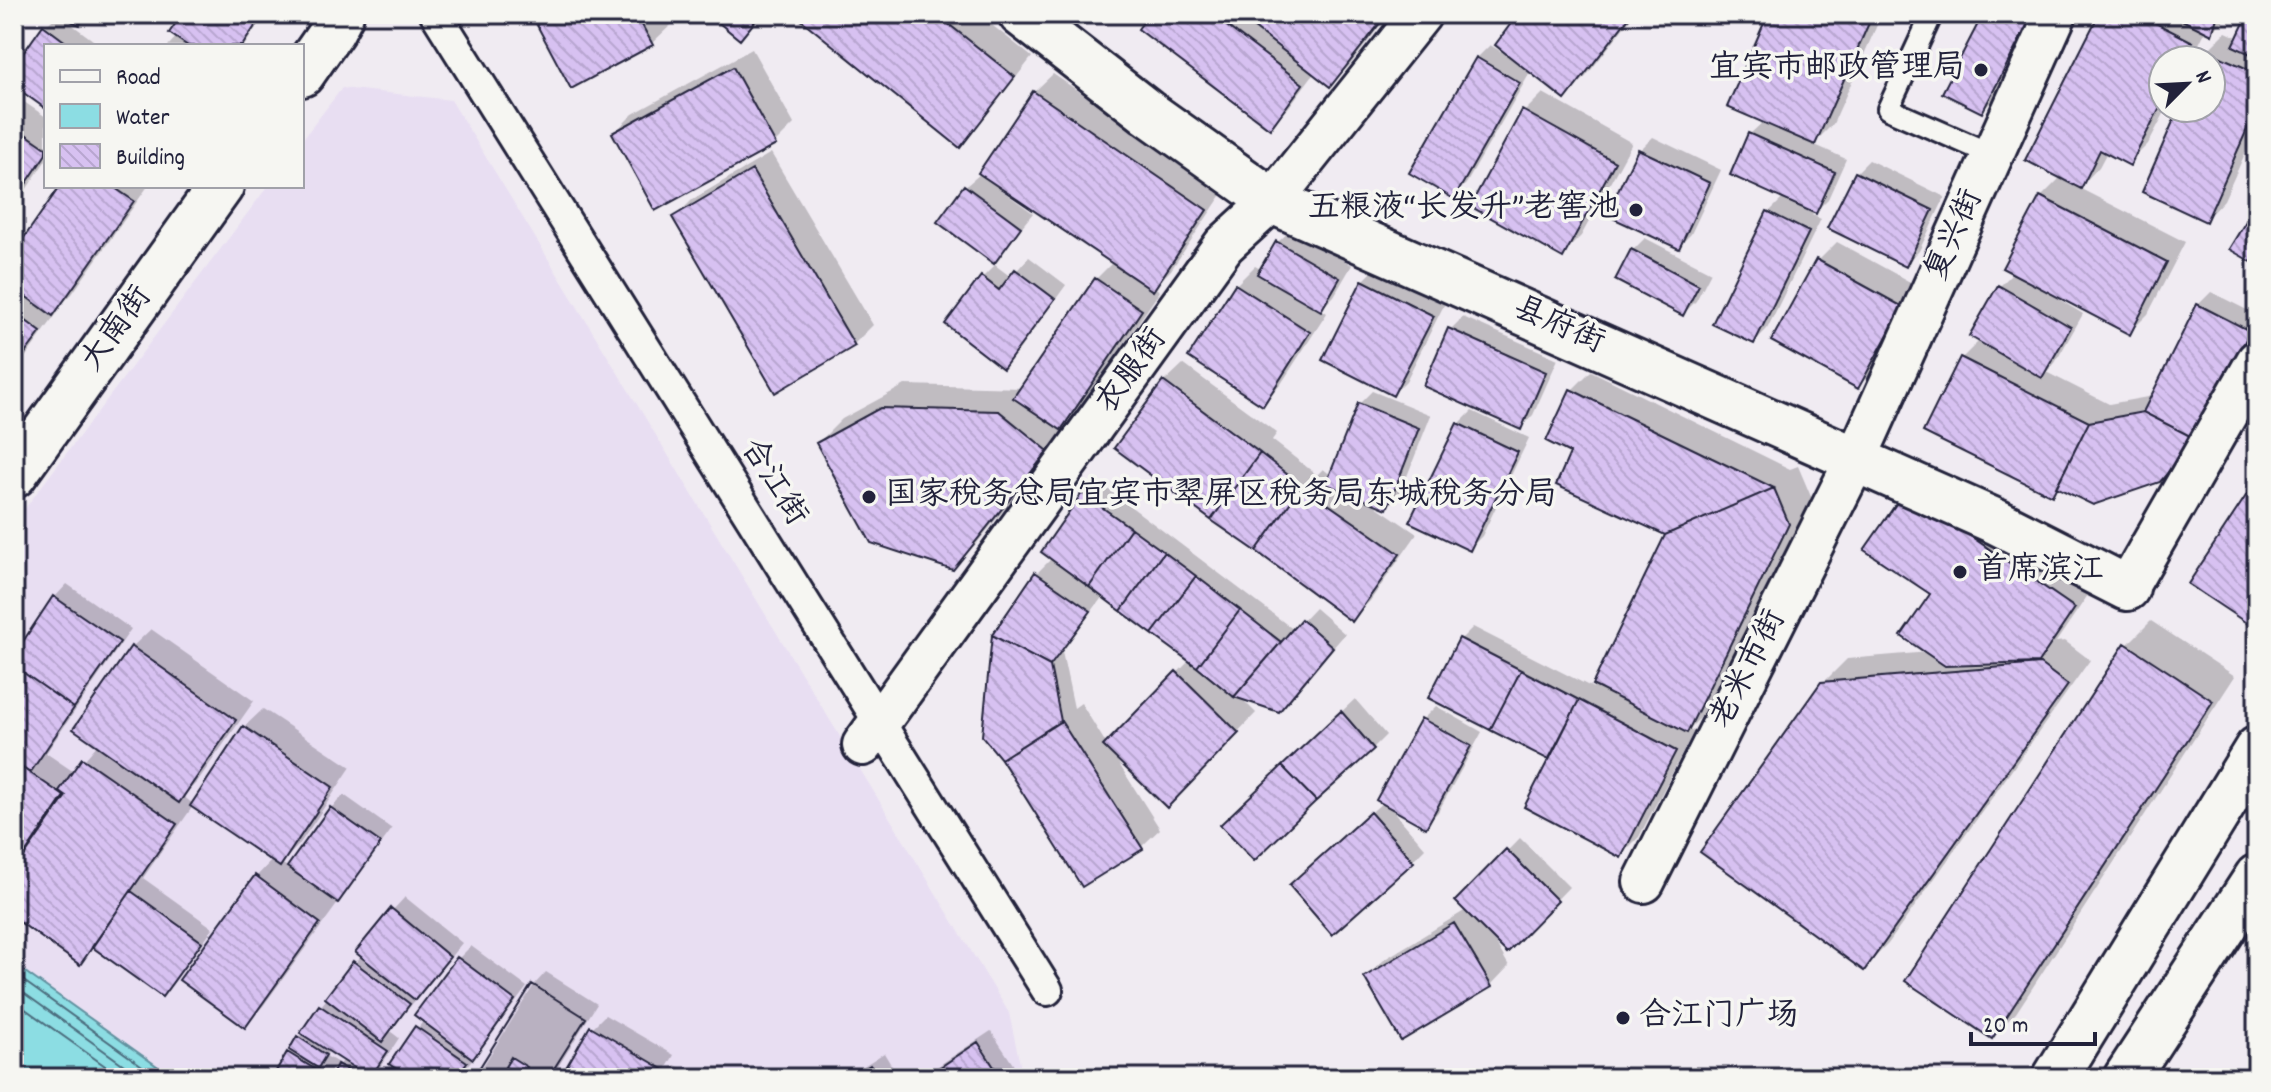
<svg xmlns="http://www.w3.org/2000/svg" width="2271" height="1092" font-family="Dekko,'LXGW WenKai TC',sans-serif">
<defs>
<pattern id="building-back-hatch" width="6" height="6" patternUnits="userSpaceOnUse" patternTransform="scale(2)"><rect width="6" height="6" fill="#d7c1f1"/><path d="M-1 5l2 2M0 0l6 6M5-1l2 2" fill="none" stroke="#b8a6d0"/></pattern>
</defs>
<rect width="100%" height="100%" fill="#f0ebf2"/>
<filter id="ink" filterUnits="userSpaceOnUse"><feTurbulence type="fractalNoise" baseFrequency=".0125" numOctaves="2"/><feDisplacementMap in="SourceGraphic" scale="16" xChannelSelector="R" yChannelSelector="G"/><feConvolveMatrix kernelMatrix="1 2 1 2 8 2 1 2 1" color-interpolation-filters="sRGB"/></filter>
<g filter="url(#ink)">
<path fill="#e8def2" d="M342,88L451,100L1009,1013L1023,1078H14V523L268,186H302V140Z"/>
<path fill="#8cdde3" stroke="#6292a0" stroke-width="2" d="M14,964L168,1074L164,1078H14Z"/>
<path fill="#0003" fill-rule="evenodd" d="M58,14H88L79,23L63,18L101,46H46V106L14,83V69L45,27Z
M185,14H265L244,46H168L177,36Z
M533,14H665L671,25L652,43Z
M796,14H978L1032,57L978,126L960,145Z
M1151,14H1389L1349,66L1330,85L1315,72L1288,108L1269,126Z
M1521,14H1634L1584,79L1565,97L1531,71L1466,184L1453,196L1477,58L1490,45L1505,54Z
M1770,14H1882L1833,124L1813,144L1846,159L1828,199L1812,215L1821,219L1767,329L1754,342L1768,213L1783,198L1750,134L1764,121Z
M1985,14H2037L1995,98L1982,111Z
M2102,14H2230L2211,33L2206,30L2191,60H2163V108H2167L2148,144L2129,163L2107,152L2099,167L2079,188L2185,242L2148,314L2129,333L2061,297L2060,300L2083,314L2055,363L2046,372L2109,404L2153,396L2198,305L2211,292L2257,315V326L2211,419L2059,486L2051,494L1962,358L1980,340L1972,336L2000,286L2014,272L2041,197L2062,176Z
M2250,14H2257V127L2224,200L2206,219L2181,108H2211V60H2203L2207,51L2226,32L2239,38Z
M752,49L794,124L775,143L614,133L633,114Z
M1053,74L1225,190L1171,270L1154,287L1160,291L1080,408L1066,422L1071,426L977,543L953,567L818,443L842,419L905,385L1023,388L1096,279L1113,262L1003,187L1001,190L1033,213L994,261L966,186L980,174L1034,92Z
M1543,93L1632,143L1581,236L1562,255L1524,112Z
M14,95L46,117V160L14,208Z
M1653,137L1721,170L1691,234L1678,247L1609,214L1640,150Z
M771,153L873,325L854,344L674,218L693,199Z
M1869,160L1945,197L1919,251L1906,264L1830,227L1856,173Z
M63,186H148L72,294L55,310L58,312L14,373V256Z
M1291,230L1352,265L1334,296L1321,309L1327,313L1281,384L1263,403L1190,357L1236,285L1255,266L1262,270L1278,242Z
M1645,238L1711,272L1696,301L1683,314L1633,250Z
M1837,242L1921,288L1876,368L1858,387L1818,261Z
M1029,257L1066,285L1016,354L1003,366L982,278L995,265L1011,277Z
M1376,268L1445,303L1406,381L1393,394L1363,281Z
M1463,317L1558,359L1533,415L1520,428L1450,330Z
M1183,364L1277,433L1272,440L1317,475L1323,469L1331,475L1359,404L1372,391L1431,415L1400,494L1387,507L1370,502L1417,534L1370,601L1351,619L1164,382Z
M1591,371L1790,469L1798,466L1812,499L1711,707L1689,729L1694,731L1639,837L1620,856L1460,640L1473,627L1593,688L1668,534L1573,452L1549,440L1572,390Z
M1472,411L1529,438L1482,536L1469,549L1412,521L1459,424Z
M1097,481L1294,630L1315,608L1345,634L1291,696L1240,697L1256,713L1167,805L1114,756L1160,829L1141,847L994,636L1037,573L1052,558L1043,552L1084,494ZM1103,596L1189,661L1107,745L1081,703L1074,708L1062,652Z
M1906,492L2092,589L2056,642L2065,641L2090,660L1888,944L1864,968L1822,684L1847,659L1929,652L1933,594Z
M67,584L131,629L46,753L74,772L98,744L132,647L151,629L254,701L197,782L183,796L193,804L244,727L263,709L351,767L299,845L281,863L289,868L331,808L344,795L392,829L263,1006L244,1025L256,877L273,859L193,806L143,878L213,928L174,982L161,995L94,947L79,962L14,916V658L55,597Z
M2151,621L2235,676L2016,1013L1992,1036L2127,645Z
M1355,699L1386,735L1373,748L1235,813Z
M1436,706L1482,732L1438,812L1425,825L1388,805L1425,848L1412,861L1304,872L1383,802L1378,799L1423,719Z
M1520,838L1569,887L1507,951L1494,940L1509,966L1491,985L1366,977L1385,959L1466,910L1458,901Z
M405,897L462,943L390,1031L399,1038L382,1064L371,1078H276L288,1054L321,1006L362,955L393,910ZM329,1050L344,1060L340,1064L326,1056Z
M471,946L527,987L458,1078H413L392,1063L424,1020L458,959Z
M546,972L597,1004L551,1078H484L478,1074L534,985Z
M605,1015L674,1055L661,1078H562L592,1028Z
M991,1031L1022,1078H920Z
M884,1053L899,1078H845Z
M675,1065L702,1078H665V1074Z
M390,1071L401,1078H383Z"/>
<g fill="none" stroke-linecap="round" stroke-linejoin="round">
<path stroke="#4c6d7e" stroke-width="2" d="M14,974L159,1078
M14,986L142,1078
M14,1001L122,1078"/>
</g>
<path fill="url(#building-back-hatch)" stroke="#22223b" stroke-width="2" fill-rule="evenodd" d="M54,14H84L80,25Z
M182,14H263L242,46H188L169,33Z
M531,14H636L653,45L571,89Z
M708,14H761L740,40Z
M794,14H936L1015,77L960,148Z
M1149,14H1211L1303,84L1270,129L1138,29Z
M1249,14H1387L1330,87L1244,20Z
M1518,14H1628L1630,16L1565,100L1495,45Z
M1768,14H1873L1815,145L1727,107Z
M1983,14H2019L2030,20L1982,113L1942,93Z
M2099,14H2138L2193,42L2184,60H2163V101L2130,166L2100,150L2081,189L2025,160Z
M2170,14H2218L2212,35Z
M2248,14H2257V57L2233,46Z
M43,25L71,46H46V109L14,86V66Z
M2205,50L2257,73V107L2206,222L2142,192L2179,108H2211V60H2200Z
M1476,57L1520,83L1454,199L1409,173Z
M733,67L776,145L655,211L612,133Z
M1033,91L1207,210L1153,291L978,173Z
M1522,110L1615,162L1563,258L1470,206Z
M14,126L46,148V154L14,202Z
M1748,133L1835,172L1816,214L1730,175Z
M1638,149L1710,183L1679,249L1606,215Z
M752,170L855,346L775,393L672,217Z
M1855,172L1933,210L1906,267L1827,228Z
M964,185L1021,227L994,264L937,222Z
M60,186H112L134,201L53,316L14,288V252Z
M2040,196L2167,262L2130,335L2002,268Z
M2257,203V265L2229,249Z
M1767,211L1809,232L1754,344L1712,324Z
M1276,241L1340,278L1321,311L1257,274Z
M1631,249L1699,285L1683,316L1615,280Z
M1816,259L1903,307L1858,389L1771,341Z
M1015,269L1055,299L1003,369L945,324L981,276L999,290Z
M1095,278L1142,310L1061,430L1013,398Z
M1362,280L1434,316L1393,396L1322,360Z
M1235,284L1310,332L1263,406L1188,357Z
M1998,285L2071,327L2042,378L1969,336Z
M2197,304L2250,331L2196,439L2143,412Z
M14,312L41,332L14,368Z
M1448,328L1546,372L1521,430L1423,386Z
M1960,357L2089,422L2052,496L1923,432Z
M1163,381L1260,453L1211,520L1114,448Z
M1570,389L1774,488L1665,535L1556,485L1570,453L1546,441Z
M1358,403L1419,428L1387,509L1326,484Z
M880,408L999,411L1048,451L953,570L871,543L816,443Z
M2143,412L2196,439L2160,482L2093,505L2056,487L2089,422Z
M1457,423L1518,452L1470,551L1409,522Z
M1260,453L1302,486L1256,551L1211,520Z
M2257,479V630L2188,584Z
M1302,486L1400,554L1352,622L1256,551Z
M1774,488L1789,524L1687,733L1592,685L1665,535Z
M1905,491L2075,608L2038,663L1945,666L1901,636L1930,594L1864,550Z
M1082,493L1131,528L1089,587L1041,552Z
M1131,528L1164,552L1121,611L1089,587Z
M1164,552L1196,576L1152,634L1121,611Z
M1035,572L1091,611L1050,666L992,635Z
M1196,576L1240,610L1197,667L1152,634Z
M53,596L120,642L74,708L14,666V655Z
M1240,610L1281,642L1234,697L1197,667Z
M1301,619L1333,647L1279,712L1234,697Z
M992,635L1050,666L1061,721L1001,759L982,736Z
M1459,638L1521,670L1490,730L1428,698Z
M2125,643L2213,701L1992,1039L1905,981Z
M131,646L236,720L179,803L73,729Z
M2040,664L2068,685L1864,971L1700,852L1821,682Z
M14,666L74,708L30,773L14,762Z
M1521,670L1579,700L1549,760L1490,730Z
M1176,671L1239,733L1167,808L1103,746Z
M1579,700L1676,751L1621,858L1524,807Z
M1341,711L1374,749L1316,801L1282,766Z
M1421,718L1471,746L1426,828L1376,800Z
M1061,721L1143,849L1082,887L1001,759Z
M243,726L333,787L280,867L190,806Z
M82,758L177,824L80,965L14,918V871L66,796L59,791Z
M14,762L64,796L14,870Z
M1282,766L1316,801L1254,861L1220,825Z
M330,807L381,843L338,903L287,867Z
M1370,812L1414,862L1332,935L1289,885Z
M1506,849L1558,901L1507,953L1455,901Z
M255,875L320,923L245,1028L179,980Z
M131,891L202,942L162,997L92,947Z
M391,908L450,957L415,1000L355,952Z
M1454,923L1492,987L1401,1041L1364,977Z
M457,957L515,1000L473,1059L414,1015Z
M353,961L410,1004L382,1042L325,998Z
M532,984L586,1018L548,1078H480L475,1075ZM511,1057L527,1067L522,1077L505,1067Z
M532,984L586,1018L548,1078H480L475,1075Z
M319,1005L388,1051L370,1078L300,1033Z
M415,1026L467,1062L456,1078H409L389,1064Z
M590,1026L663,1069L657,1078H560Z
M297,1036L326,1055L318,1068L289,1050Z
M978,1042L1001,1078H924Z
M287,1052L329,1078H272Z
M337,1064L363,1078H331Z
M870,1065L879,1078H850Z"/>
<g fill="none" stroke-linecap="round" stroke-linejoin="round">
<defs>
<path id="service" d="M1932,14L1888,109L1993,155"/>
<path id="pedestrian" d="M436,14L1047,990"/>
<path id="minor" d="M2127,588L2257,361
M863,745L1224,245L1272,201L1421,14
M1644,882L1856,459L2056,14"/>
<path id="secondary" d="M1021,14L1147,112L1272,201L1997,522L2127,588
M2055,1078L2257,749
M2126,1078L2257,877"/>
<path id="primary" d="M302,74L332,31L341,14
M14,475L221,186"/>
</defs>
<use href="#service" stroke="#22223b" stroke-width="26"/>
<use href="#pedestrian" stroke="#22223b" stroke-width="36"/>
<use href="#minor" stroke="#22223b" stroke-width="46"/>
<use href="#secondary" stroke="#22223b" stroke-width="50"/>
<use href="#primary" stroke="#22223b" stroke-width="50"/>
<use href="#service" stroke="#f6f6f2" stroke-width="20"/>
<use href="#pedestrian" stroke="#f6f6f2" stroke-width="30"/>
<use href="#minor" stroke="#f6f6f2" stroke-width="40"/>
<use href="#secondary" stroke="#f6f6f2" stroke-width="44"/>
<use href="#primary" stroke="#f6f6f2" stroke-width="44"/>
</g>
</g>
<g fill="#22223b" stroke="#f6f6f2" stroke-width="3">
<circle cx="1981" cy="70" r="8"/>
<circle cx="1636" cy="210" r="8"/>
<circle cx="869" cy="497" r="8"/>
<circle cx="1960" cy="572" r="8"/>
<circle cx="1623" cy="1018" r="8"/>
</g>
<g text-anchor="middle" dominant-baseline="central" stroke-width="7" stroke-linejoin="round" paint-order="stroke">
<g font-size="32" fill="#22223b" stroke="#f6f6f2" text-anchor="start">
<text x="1965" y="70" text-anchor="end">宜宾市邮政管理局</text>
<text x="1620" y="210" text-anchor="end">五粮液“长发升”老窖池</text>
<text x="885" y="497">国家税务总局宜宾市翠屏区税务局东城税务分局</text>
<text x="1976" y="572">首席滨江</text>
<text x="1639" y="1018">合江门广场</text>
</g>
<g font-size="32" fill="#22223b" stroke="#f6f6f2">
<text transform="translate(1956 236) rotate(-66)">复兴街</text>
<text transform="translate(1558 327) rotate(24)">县府街</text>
<text transform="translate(118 330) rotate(-54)">大南街</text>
<text transform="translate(1133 372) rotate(-54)">衣服街</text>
<text transform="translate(772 483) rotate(58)">合江街</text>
<text transform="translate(1750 670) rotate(-63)">老米市街</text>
</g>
</g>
<rect width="2271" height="1092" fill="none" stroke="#f6f6f2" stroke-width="48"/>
<rect x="24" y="24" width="2223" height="1044" fill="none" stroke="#22223b" stroke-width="3" filter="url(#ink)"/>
<rect x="44" y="44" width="260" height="144" fill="#f6f6f2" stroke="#a1a1a9" stroke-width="2"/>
<rect x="60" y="70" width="40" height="12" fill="#f6f6f2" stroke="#a1a1a9" stroke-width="2"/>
<text x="116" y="84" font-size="24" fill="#22223b">Road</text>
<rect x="60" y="104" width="40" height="24" fill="#8cdde3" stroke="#a1a1a9" stroke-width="2"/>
<text x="116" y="124" font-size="24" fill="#22223b">Water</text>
<rect x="60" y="144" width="40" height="24" fill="url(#building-back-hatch)" stroke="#a1a1a9" stroke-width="2"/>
<text x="116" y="164" font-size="24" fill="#22223b">Building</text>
<g transform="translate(2187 84) rotate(66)"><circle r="38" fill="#f6f6f2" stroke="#a1a1a9" stroke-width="2"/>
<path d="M0-6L14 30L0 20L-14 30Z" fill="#22223b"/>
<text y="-12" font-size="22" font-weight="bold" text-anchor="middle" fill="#22223b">N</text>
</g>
<path d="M1971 1032v12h124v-12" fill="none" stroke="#22223b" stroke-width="4"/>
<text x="1983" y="1032" font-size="24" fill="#22223b" stroke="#f6f6f2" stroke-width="6" paint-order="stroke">20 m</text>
</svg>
